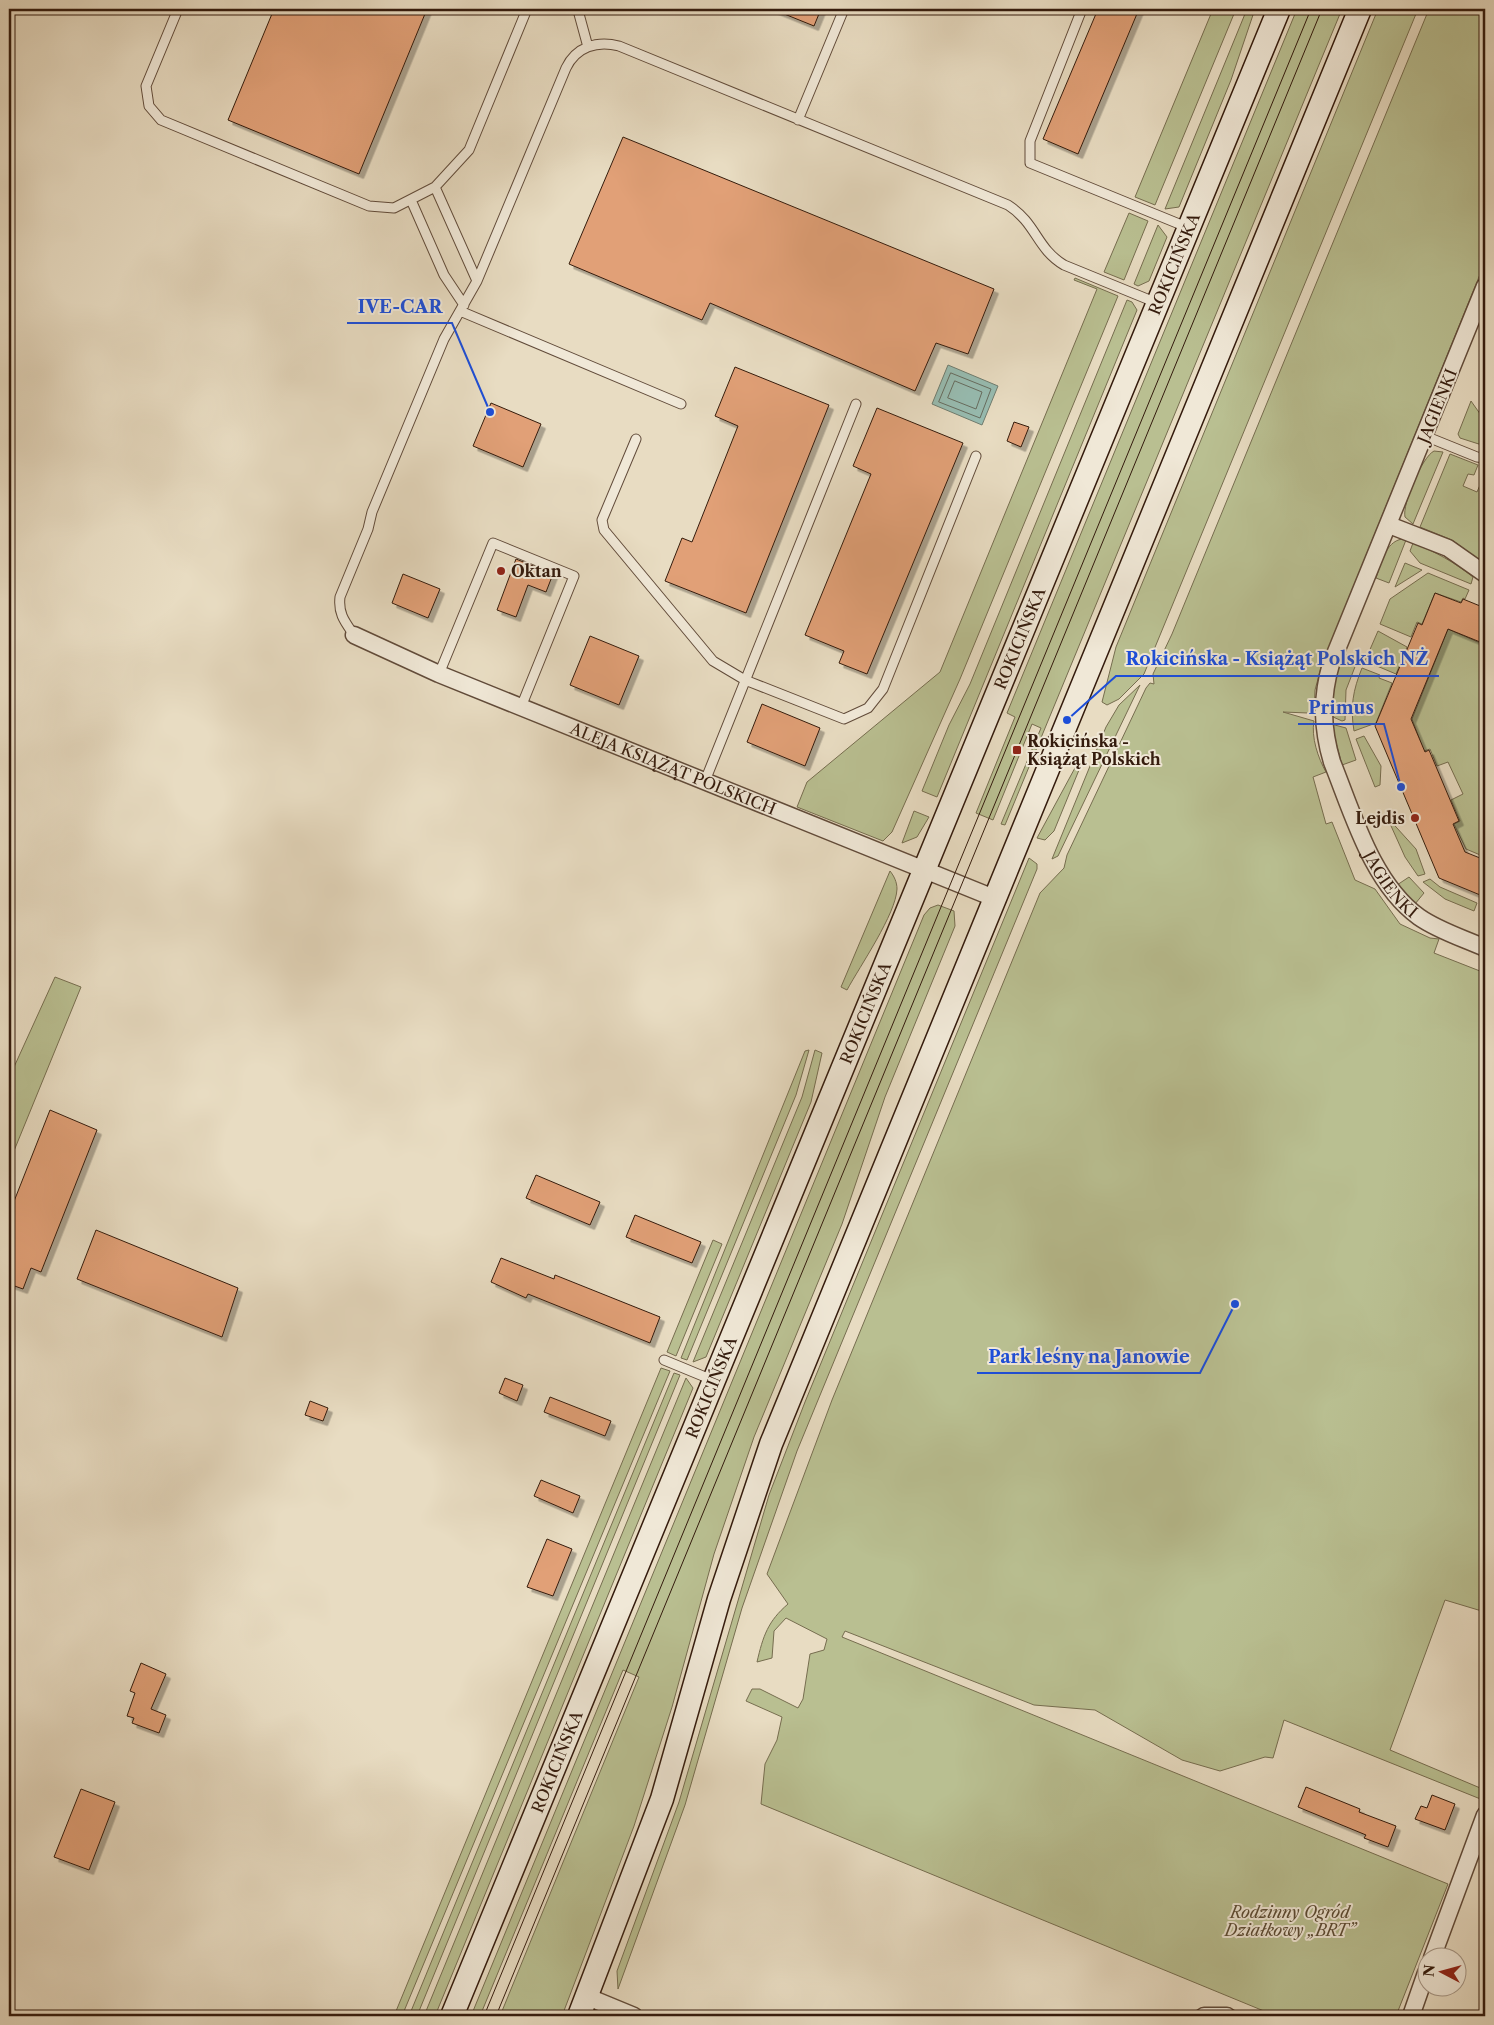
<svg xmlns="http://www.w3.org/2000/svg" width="1494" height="2025" font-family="'Libre Caslon Text',serif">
<defs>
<filter id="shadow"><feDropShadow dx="4.5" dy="4.5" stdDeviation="0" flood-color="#0004"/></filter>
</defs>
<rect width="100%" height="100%" fill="#e8dcc2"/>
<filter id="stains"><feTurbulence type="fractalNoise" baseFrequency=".004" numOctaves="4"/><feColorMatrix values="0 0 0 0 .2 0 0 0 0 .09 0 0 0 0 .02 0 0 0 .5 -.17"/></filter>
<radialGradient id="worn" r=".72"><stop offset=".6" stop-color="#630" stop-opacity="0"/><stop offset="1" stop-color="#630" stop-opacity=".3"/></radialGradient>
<path fill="#b9bf91" stroke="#766d4f" d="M1213,9H1236L1155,205L1135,197Z
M1247,9H1255L1231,80L1179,207L1165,209Z
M1297,9H1342L1005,825L1001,824L1041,728L1032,724L993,820L976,813L1015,717L1007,713Z
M1378,9H1418L1144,674L1119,699L1107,705L1102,702L1116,647Z
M1429,9H1485V262L1322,664L1315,690L1314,711L1308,713L1283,712L1314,721C1311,737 1318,758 1326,772L1313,777L1326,824L1332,822L1355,880L1375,889L1400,924L1430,938L1439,939L1434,953L1485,973V1612L1445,1600L1390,1750L1485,1790L1483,1800L1284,1720L1273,1758L1265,1757L1220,1771L1182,1760L1095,1710L1034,1705L845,1631L842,1637L1448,1884L1396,2016H1276L761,1804L765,1764L777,1740L782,1717L746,1701L752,1689H760L798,1708L803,1699L810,1654L824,1650L827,1639L786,1618L774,1631L772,1658L757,1662C763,1636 768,1621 788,1604L767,1574L832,1400L1040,893L1064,868L1067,855L1146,688L1150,683L1154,684L1153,674L1172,634Z
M1129,213L1148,221L1124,280L1104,272Z
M1158,225L1167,237L1149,281L1138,286L1134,284Z
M1075,278L1118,296L960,679L892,832L883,841L797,807L807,782L940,672L1097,289L1074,280Z
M1127,300L1132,302L1137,310L937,797L922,791L949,725L970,684Z
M1471,401L1483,418L1485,446L1460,438L1458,434Z
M1434,451L1443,452L1413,524L1405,517C1402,504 1422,457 1434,451Z
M1450,454L1478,465L1474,475L1468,474L1463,486L1477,492L1480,485L1485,486V564L1452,540L1420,527Z
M1402,539L1406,540L1389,583L1376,578C1381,564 1385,542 1402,539Z
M1413,543C1436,552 1454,562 1473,577L1471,584L1420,563L1410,551Z
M1405,563L1422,570L1395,587Z
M1428,573L1469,590L1465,599L1463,598L1461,602L1435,593L1422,624L1417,622L1411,637L1380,624L1390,599Z
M1448,629L1485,645V857L1466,849L1454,824L1460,821L1451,800L1463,794L1448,762L1437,766L1430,749L1424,751L1412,719Z
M1378,631L1407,647L1396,674L1365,661Z
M1344,654L1358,659L1346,690L1345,720L1342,721L1331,716L1335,679Z
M1362,668L1380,675L1379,678L1392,683L1376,723L1354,731C1350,707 1353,690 1362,668Z
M1140,685L1058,856L1052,859L1106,727L1119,705Z
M1331,724L1346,728L1356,760L1342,765Z
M1364,736L1381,766L1380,785L1375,787L1356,739Z
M1076,766L1079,770L1054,831L1045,840L1037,838Z
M914,811L929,817L917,837L902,843Z
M1387,817L1416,849L1425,874L1418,876L1405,857Z
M1029,858L1037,864V869L797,1451L742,1608L685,1805L618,1989L617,1971L679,1802L769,1495L805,1402Z
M890,871C894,876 897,882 897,889C896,914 860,966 847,990L841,987Z
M1409,877L1424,893L1415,904L1397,885Z
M1430,879L1440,887L1477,903L1474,911L1445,899L1423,882Z
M938,905L954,911L955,926L885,1097L842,1224L754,1437L714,1554L672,1707L634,1826L562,2016H500L639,1677L623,1670L480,2016H471L924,915L930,908Z
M55,977L81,987L9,1163V1078Z
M809,1050L796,1095L687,1360L681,1358L805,1051Z
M815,1050L822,1053L811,1102L706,1357L693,1362L802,1097Z
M713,1240L722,1244L676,1356L667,1352Z
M661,1368L670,1371L402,2016H394Z
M674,1373L680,1375L417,2016H409Z
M686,1378L693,1388L435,2016H424Z"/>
<path fill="#97bcb1" stroke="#6f7c6f" d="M948,365L998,386L982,425L932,404Z"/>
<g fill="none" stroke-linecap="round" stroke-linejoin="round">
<path stroke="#666c5f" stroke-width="1" d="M951,373L991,389L980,418L939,402Z
M955,381L982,392L976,409L948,398Z"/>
</g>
<path fill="#e1a077" stroke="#341b0d" filter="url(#shadow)" d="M274,9H427L359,174L228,120Z
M772,9H821L814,26Z
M1098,9H1139L1078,154L1043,139Z
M623,137L994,289L968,354L936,343L915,391L710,303L702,320L569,264Z
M735,367L829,405L746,613L665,581L682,538L692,542L738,426L715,416Z
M491,403L541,424L523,467L473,446Z
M877,408L963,443L867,674L839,663L844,651L805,635L871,474L853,466Z
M1014,422L1029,427L1021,447L1007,441Z
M516,559L553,574L546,592L528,585L516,617L497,610Z
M403,574L440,589L428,618L392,603Z
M1435,593L1461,603L1463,599L1485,608V644L1448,629L1411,719L1425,752L1429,750L1459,821L1453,824L1465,852L1485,860V897L1439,878L1375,726L1418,623L1422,625Z
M590,636L639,656L619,705L570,685Z
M762,704L820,728L805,766L747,742Z
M50,1110L97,1130L41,1272L31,1268L23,1289L9,1284V1214Z
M536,1175L600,1202L590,1225L526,1198Z
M635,1215L701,1242L692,1263L626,1237Z
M96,1230L238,1288L222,1337L77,1279Z
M501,1258L554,1279L555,1275L660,1317L650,1343L528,1294L526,1298L491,1282Z
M505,1378L523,1385L517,1401L499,1393Z
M550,1397L611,1421L605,1436L544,1412Z
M310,1401L328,1408L323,1421L305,1415Z
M541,1480L580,1496L573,1513L534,1496Z
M547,1539L572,1549L553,1596L527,1587Z
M141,1663L166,1674L151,1709L166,1715L159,1733L132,1723L134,1718L127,1716L135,1693L130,1691Z
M1306,1787L1360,1809L1359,1812L1396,1826L1388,1847L1364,1838L1366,1835L1298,1807Z
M81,1789L115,1802L89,1870L54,1857Z
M1432,1795L1455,1804L1445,1830L1415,1819L1421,1806L1427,1808Z"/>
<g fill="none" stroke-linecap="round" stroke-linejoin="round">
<defs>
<path id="lane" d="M178,9L146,86L149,106L161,120L369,206L394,208L435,187L469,150L527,9
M580,9L579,14L588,47
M1082,9L1030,141V163L1189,228
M798,120L844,9
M435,187L477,281
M411,200L444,275L464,305
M460,311L681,404
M1425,436L1477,457L1485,458
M636,439L602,520L604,530L713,661L745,680L844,719L868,708L883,689L976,456
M354,635C345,622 338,614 340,597L368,529L372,512L444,339L477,281L566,68C576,47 597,40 619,46L1008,205C1037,224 1036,248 1064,265L1157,303
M439,674L493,543L574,576L521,707
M705,781L856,404
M664,1360L715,1381"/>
<g id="street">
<path id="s1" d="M1485,286L1331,664C1321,698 1322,728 1332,762C1353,814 1372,883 1419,917C1439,931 1463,938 1485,948"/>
<path d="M1389,525L1448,548L1485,574"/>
<path id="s2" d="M354,635L439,674L994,898"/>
<path d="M1432,1958L1485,1815"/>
<path d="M588,1997L634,2016"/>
<path d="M1204,2016H1227"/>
<path d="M1411,2016L1426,1973"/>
</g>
<g id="secondary">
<path id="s3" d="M452,2016L1279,9"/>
<path d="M579,2016L662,1799L719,1599L771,1444L1360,9"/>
</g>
</defs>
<use href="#lane" stroke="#614b3a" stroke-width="11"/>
<use href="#street" stroke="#614b3a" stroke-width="19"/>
<use href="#secondary" stroke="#341b0d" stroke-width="25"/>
<use href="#lane" stroke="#f0e8d7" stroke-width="9"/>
<use href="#street" stroke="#f0e8d7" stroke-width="16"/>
<use href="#secondary" stroke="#f0e8d7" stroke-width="22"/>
<path stroke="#341b0d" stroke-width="1" d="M484,2016L1311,9
M496,2016L1322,9"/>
<path stroke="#341b0d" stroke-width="4" stroke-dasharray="9 9" stroke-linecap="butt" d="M9,11L10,9"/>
</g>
<g fill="#8f2418" stroke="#f0e8d7" stroke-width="2">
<circle cx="501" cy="571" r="5"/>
<rect x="1012" y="745" width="10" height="10" rx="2.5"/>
<circle cx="1415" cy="818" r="5"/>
</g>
<g text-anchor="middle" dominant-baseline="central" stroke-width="4" stroke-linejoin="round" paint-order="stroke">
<g font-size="16" fill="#341b0d" stroke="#f0e8d7">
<text stroke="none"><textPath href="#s3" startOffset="1895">ROKICIŃSKA</textPath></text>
<text transform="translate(1437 406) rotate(-68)">JAGIENKI</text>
<text stroke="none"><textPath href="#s3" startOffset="1490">ROKICIŃSKA</textPath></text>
<text stroke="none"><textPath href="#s2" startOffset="346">ALEJA KSIĄŻĄT POLSKICH</textPath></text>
<text stroke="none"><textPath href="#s1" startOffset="644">JAGIENKI</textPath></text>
<text stroke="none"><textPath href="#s3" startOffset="1085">ROKICIŃSKA</textPath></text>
<text stroke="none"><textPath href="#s3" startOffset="680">ROKICIŃSKA</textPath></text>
<text stroke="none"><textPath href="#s3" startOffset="275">ROKICIŃSKA</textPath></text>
</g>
<g font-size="16" font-weight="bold" fill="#341b0d" stroke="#f0e8d7" text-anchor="start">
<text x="511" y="571">Oktan</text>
<text x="1027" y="741">Rokicińska -<tspan x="1027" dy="18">Książąt Polskich</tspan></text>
<text x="1405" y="818" text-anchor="end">Lejdis</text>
</g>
<g font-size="16" font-style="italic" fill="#5c4c35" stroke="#f0e8d7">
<text x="1290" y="1912">Rodzinny Ogród<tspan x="1290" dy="18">Działkowy „BRT”</tspan></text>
</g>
</g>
<path fill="none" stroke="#1d4ed8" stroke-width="2" d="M490 412L452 323H347M1067 720L1116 676H1439M1401 787L1384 724H1298M1235 1304L1200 1373H977"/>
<g fill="#1d4ed8" stroke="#f0e8d7" stroke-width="2">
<circle cx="490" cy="412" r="5"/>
<circle cx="1067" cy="720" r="5"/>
<circle cx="1401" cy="787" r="5"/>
<circle cx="1235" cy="1304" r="5"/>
</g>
<g font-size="18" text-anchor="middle" font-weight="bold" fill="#1d4ed8" stroke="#f0e8d7" stroke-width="4" stroke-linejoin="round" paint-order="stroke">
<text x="400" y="313">IVE-CAR</text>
<text x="1277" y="665">Rokicińska - Książąt Polskich NŻ</text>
<text x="1341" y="714">Primus</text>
<text x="1089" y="1363">Park leśny na Janowie</text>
</g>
<rect width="1494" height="2025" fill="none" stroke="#e8dcc2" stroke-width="30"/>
<rect x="10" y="10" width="1474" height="2005" fill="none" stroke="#341b0d" stroke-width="2.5"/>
<rect x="15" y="15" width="1464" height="1995" fill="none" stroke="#341b0d"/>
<g transform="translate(1442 1972) rotate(276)"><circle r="24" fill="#f0e8d7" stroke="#a59686"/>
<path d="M0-4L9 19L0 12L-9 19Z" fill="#8f2418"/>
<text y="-8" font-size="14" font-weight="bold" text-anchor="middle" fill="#341b0d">N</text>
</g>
<rect width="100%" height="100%" filter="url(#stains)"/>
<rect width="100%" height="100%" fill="url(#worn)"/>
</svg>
